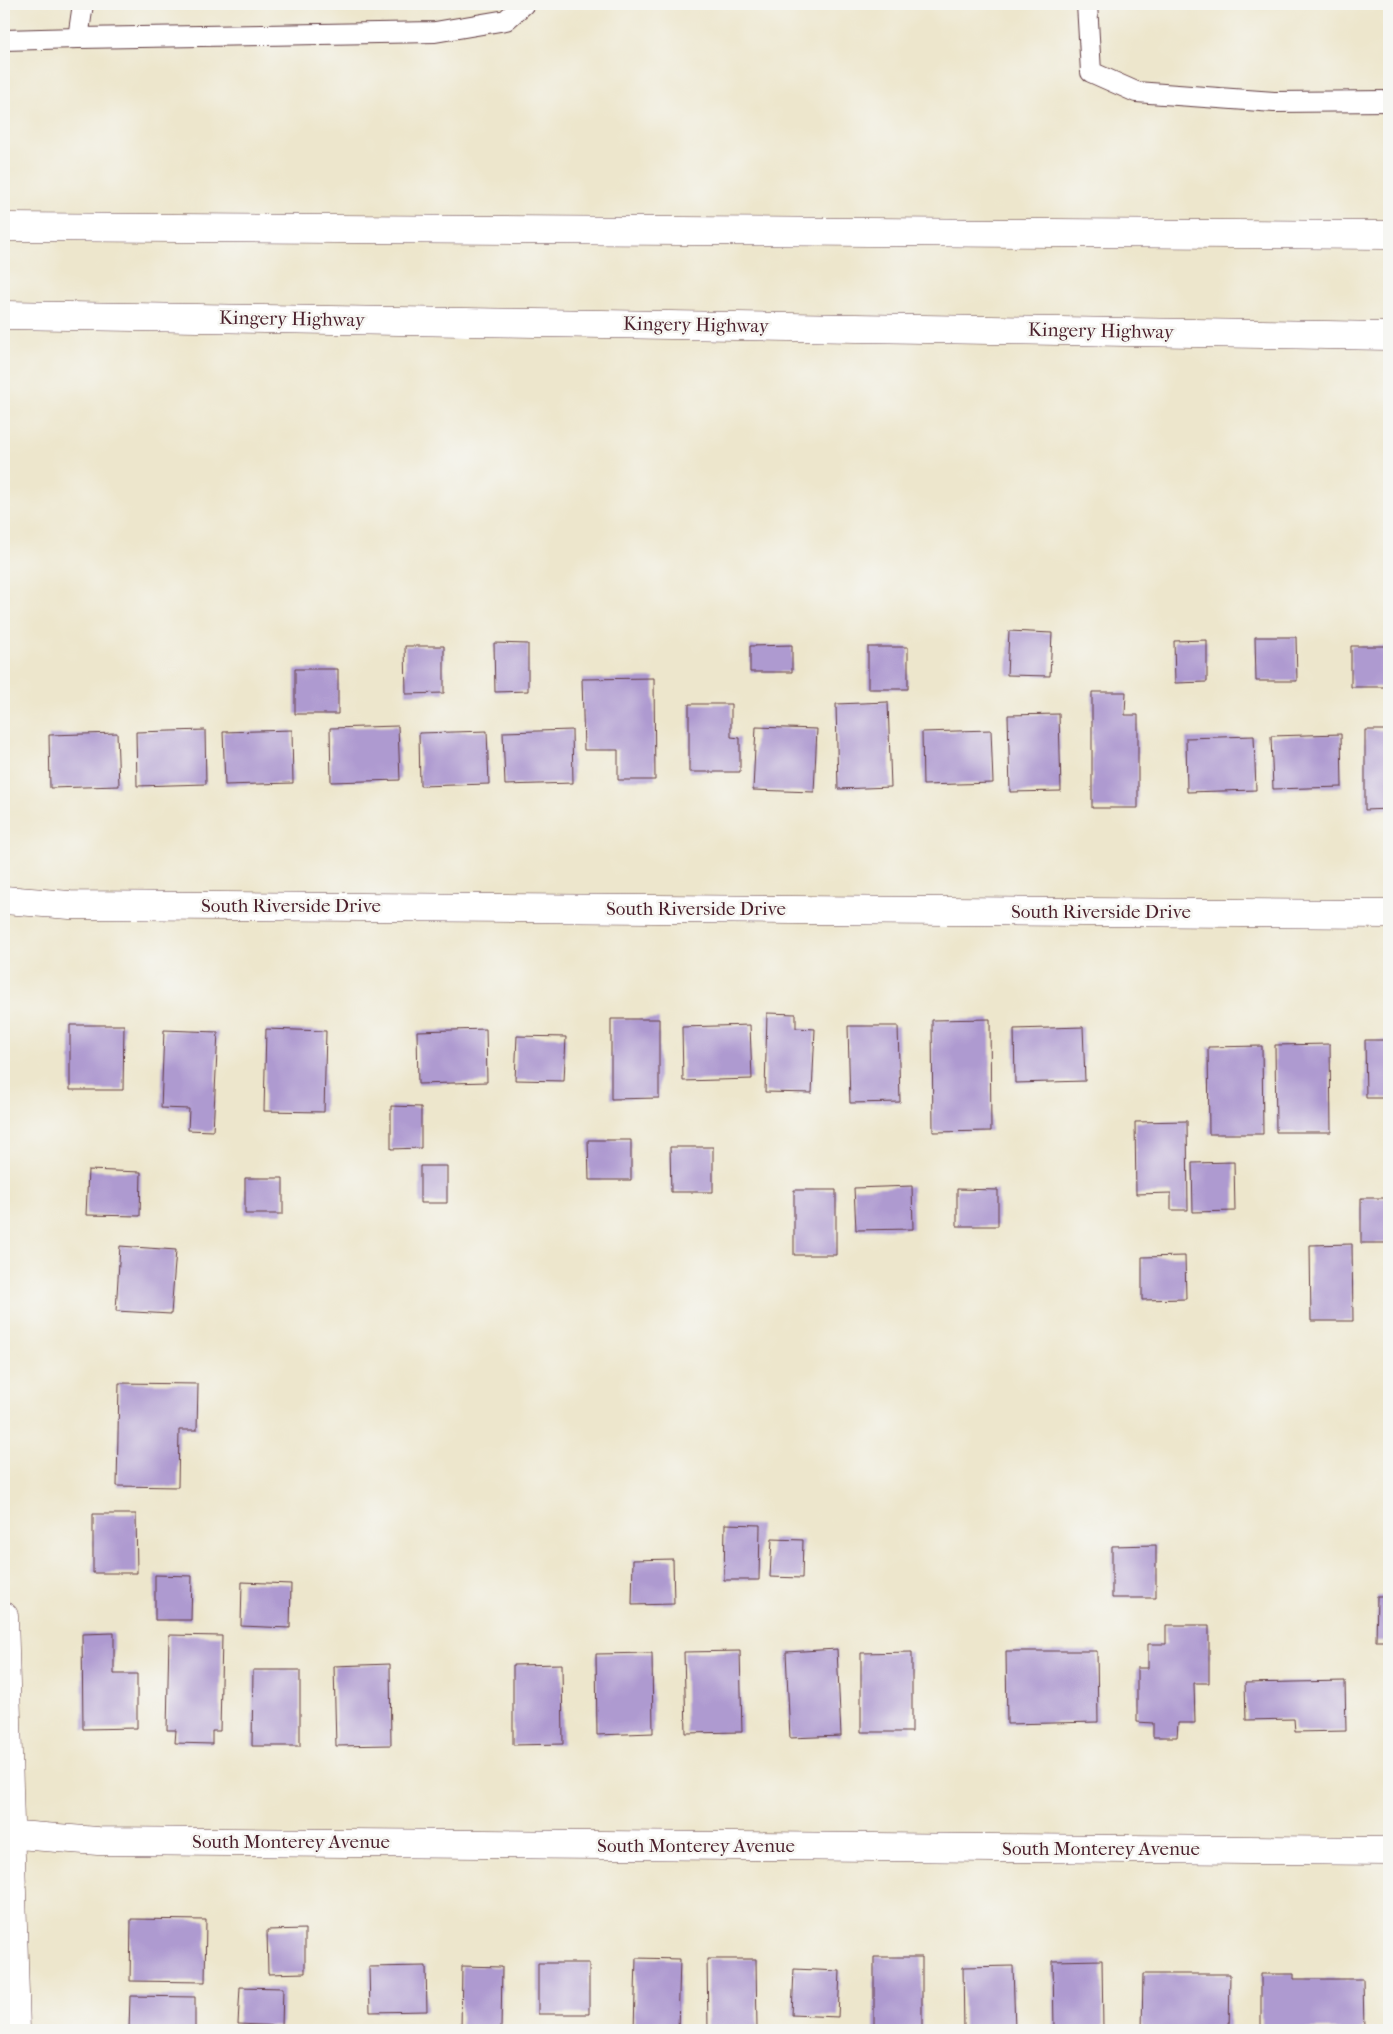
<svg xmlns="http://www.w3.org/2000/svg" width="1393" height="2034" font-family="'IM FELL French Canon',serif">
<rect width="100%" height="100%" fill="#f6f6f2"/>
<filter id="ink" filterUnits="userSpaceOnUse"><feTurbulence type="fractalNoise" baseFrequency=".02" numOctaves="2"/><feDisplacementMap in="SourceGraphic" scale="10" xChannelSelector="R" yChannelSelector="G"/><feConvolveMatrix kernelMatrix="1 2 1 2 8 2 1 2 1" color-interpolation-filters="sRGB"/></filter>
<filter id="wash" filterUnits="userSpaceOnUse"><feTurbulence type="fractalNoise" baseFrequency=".0096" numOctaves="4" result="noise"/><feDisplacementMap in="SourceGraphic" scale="20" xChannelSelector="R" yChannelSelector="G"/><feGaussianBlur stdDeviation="1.12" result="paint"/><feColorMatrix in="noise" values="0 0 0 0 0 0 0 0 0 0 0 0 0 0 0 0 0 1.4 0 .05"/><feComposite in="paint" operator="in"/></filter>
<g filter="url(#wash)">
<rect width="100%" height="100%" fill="#ede6cc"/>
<g id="blocks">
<path fill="#ae9ad0" d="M1009,631L1052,633L1050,676L1007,675Z
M1255,637H1296L1297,681H1256Z
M1207,640V682L1175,683L1174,641Z
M494,643L528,644V691L495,692Z
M792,645V672H750V646Z
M405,646H444V693L406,694Z
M1351,646H1389V687H1351Z
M868,647H908V689H868Z
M295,669H338V714H295Z
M654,678L655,780H618V750H584L582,679Z
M1092,692H1126L1125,715H1138V808H1092Z
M888,702L891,787L838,789L836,704Z
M689,704H731V737L740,738V772H689Z
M1059,714L1061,791L1010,792L1008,715Z
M398,726L400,780L331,782L330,728Z
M756,727L817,729L814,792L753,790Z
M205,730L206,784L137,786L136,732Z
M292,730L293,783L225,785L223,732Z
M572,730L573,783L505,785L503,732Z
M991,730L993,783L923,785L922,732Z
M1365,730H1389V809L1365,810Z
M487,731L489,784L420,786L419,733Z
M117,733L119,786L50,788L49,735Z
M1341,734L1342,787L1273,789L1271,736Z
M1254,736L1256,790L1187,792L1186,738Z
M767,1013L796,1014V1028L815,1029L812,1093L765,1092Z
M611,1019H659V1098L611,1099Z
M990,1019L991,1131L933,1132L932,1020Z
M70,1025H124L123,1090H70Z
M750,1025L752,1079L683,1081L682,1027Z
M848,1026H898L900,1102L850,1103Z
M1083,1027L1085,1081L1015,1083L1014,1029Z
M266,1029L326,1031L324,1112L264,1111Z
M486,1029L487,1082L418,1084L417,1031Z
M164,1030L218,1032L213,1131L188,1130L189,1109L161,1108Z
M517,1036L566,1037L564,1081L515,1080Z
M1365,1040H1389V1098H1366Z
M1330,1044L1331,1132H1276L1275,1045Z
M1262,1046L1263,1134H1209L1208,1047Z
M391,1106L421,1107V1148L391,1149Z
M1187,1121L1188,1210H1171V1193L1136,1194L1135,1122Z
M588,1140H631V1180H589Z
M670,1147H713V1192H671Z
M1234,1162L1235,1211L1193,1212L1192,1163Z
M420,1166H447V1203H420Z
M88,1170L141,1172L140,1216L86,1215Z
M245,1178H283V1214H245Z
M912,1186L913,1229L856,1230L854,1188Z
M957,1189L998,1190V1226H957Z
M794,1190H836V1255H794Z
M1361,1198H1389V1243H1361Z
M1352,1244L1353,1321H1311L1310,1245Z
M120,1246L176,1250L171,1314L116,1311Z
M1185,1256L1186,1299L1142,1300V1257Z
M119,1383L198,1384L197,1430H179L178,1487L117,1486Z
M93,1514H136L137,1573H93Z
M725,1524L760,1525L759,1580H724Z
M772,1539L803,1540L802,1578L770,1577Z
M1156,1545V1598H1112V1546Z
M673,1559L674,1604L632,1605L633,1560Z
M155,1575L192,1576L191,1620H155Z
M242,1582L291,1584L290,1628L241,1626Z
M1377,1596H1389V1641H1376Z
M1166,1625H1209V1683H1194L1195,1723H1178L1177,1737H1153V1723L1137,1722V1668H1148V1644H1166Z
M114,1633V1674H137V1728L83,1729L82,1634Z
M169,1635L222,1636L220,1731H212V1744L175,1743L176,1730H167Z
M837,1649L841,1736L790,1738L786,1652Z
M740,1651L742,1732L686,1733L684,1652Z
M1006,1651H1097L1098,1722L1007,1724Z
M912,1652V1732H861V1653Z
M652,1653L653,1733L597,1735L596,1654Z
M390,1664L391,1745L336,1746L334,1666Z
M562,1664L563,1744L513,1745V1665Z
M253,1670H300V1746H252Z
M1345,1681L1346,1731L1295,1732L1294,1719L1246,1720L1245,1683Z
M131,1919L206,1920L205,1982L130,1981Z
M305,1929V1973L268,1974L267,1930Z
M874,1957H922V2030H874Z
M636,1958L680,1959L678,2030H634Z
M707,1959H756L757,2030H708Z
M1387,1959H1389V2030H1387Z
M1102,1960L1103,2030H1054L1053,1961Z
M538,1963H589V2014H538Z
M426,1966L427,2011L370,2012L369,1967Z
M462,1966L502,1967L501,2030H461Z
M1013,1966L1015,2030H964L963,1967Z
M794,1969L840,1971L838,2017L792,2015Z
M1143,1974H1230L1229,2030H1142Z
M1261,1974H1294V1979H1363L1364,2030H1330V2029L1261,2030Z
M240,1987L283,1988L282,2026L238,2024Z
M130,1996L195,1997V2030H129Z"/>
</g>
</g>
<g filter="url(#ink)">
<use href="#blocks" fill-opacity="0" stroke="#623d43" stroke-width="1"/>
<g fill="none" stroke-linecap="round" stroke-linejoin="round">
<defs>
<path id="service" d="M1087,4L1091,72L1136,92L1274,102L1389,101
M78,38L435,32L506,20L524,4
M4,40L78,38L83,4"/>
<path id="minor" d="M4,900L70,905L1389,914
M4,1616L16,2030
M4,1834L98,1841L1389,1851"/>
<path id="trunk" d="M4,227L1389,235
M4,315L1389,336"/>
</defs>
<use href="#service" stroke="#623d43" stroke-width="22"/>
<use href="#minor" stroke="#623d43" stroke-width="29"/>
<use href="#trunk" stroke="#623d43" stroke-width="29"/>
<use href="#service" stroke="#fff" stroke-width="20"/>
<use href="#minor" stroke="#fff" stroke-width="28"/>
<use href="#trunk" stroke="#fff" stroke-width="28"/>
</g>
</g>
<g text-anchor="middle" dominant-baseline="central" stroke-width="5" stroke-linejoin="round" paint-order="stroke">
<g font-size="19" fill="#4a1f2b" stroke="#f6f6f2">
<text transform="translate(292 319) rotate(1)">Kingery Highway</text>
<text transform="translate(696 325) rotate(1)">Kingery Highway</text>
<text transform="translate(1101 331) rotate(1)">Kingery Highway</text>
<text x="291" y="906">South Riverside Drive</text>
<text x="696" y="909">South Riverside Drive</text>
<text x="1101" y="912">South Riverside Drive</text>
<text x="291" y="1842">South Monterey Avenue</text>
<text x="696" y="1846">South Monterey Avenue</text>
<text x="1101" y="1849">South Monterey Avenue</text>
</g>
</g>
<rect width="1393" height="2034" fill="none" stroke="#f6f6f2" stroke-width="20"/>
</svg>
